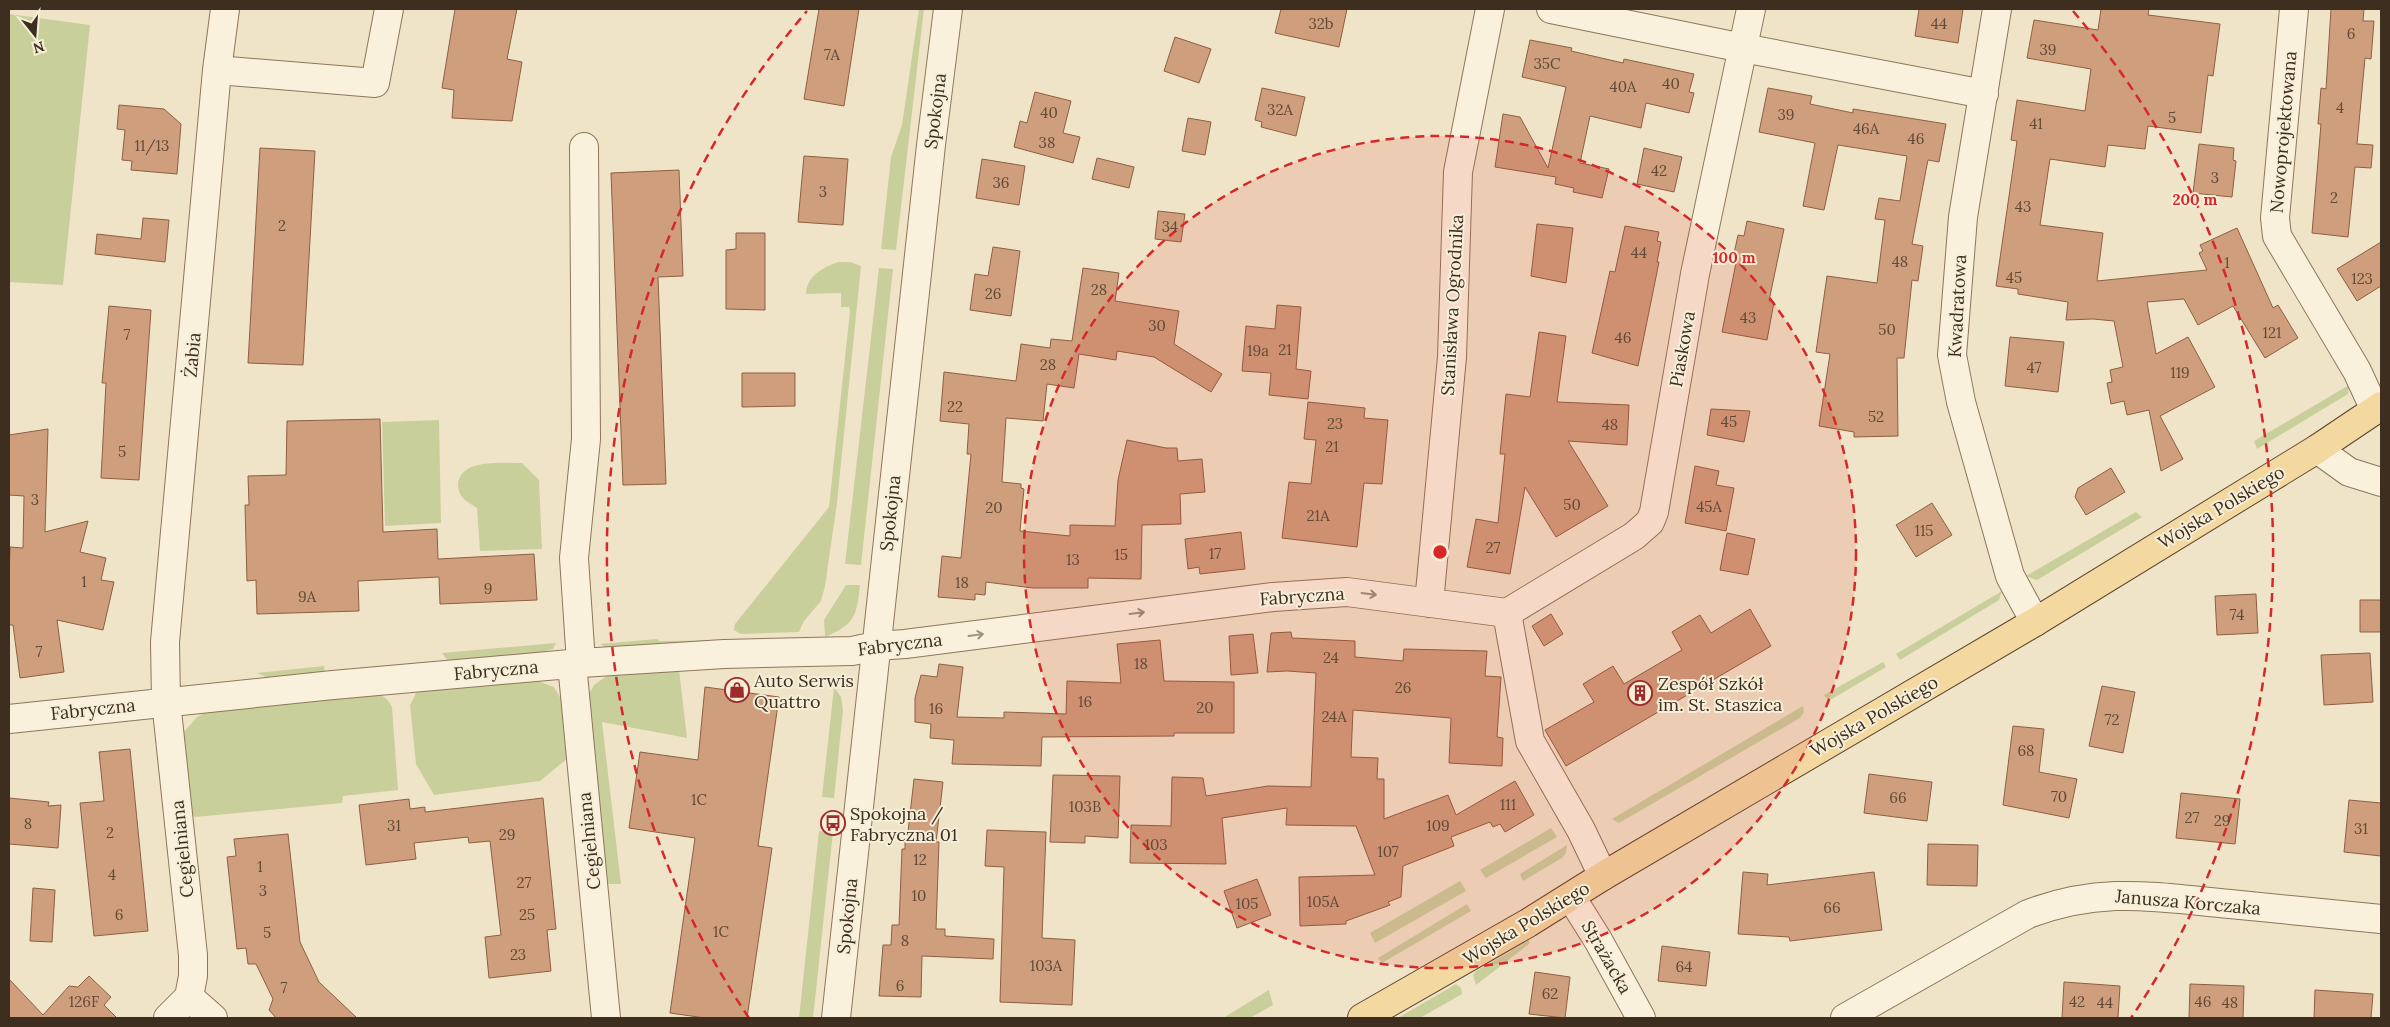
<svg xmlns="http://www.w3.org/2000/svg" width="2390" height="1027" font-family="Lora,serif">
<rect width="100%" height="100%" fill="#f0e4c8"/>
<path fill="#c9cf9b" d="M919,9H924L896,250L881,249L891,157L902,125Z
M9,14L90,25L63,285L9,282Z
M838,262H850L861,266L837,503L825,586L821,601L804,621L799,632L741,634L734,630L735,624L829,507L850,311L849,307H841V293L806,294C807,276 822,268 838,262Z
M879,268L893,269L861,565L845,564Z
M2349,385L2348,394L2257,449L2254,441Z
M439,420L441,523L385,526L382,422Z
M522,463L539,480L542,549L480,551L477,508C467,502 458,497 458,485C459,458 503,463 522,463Z
M2136,512L2142,517L2037,580L2026,576Z
M846,585H860C857,616 854,625 825,637L824,620Z
M2002,591L1999,600L1900,660L1896,654Z
M657,639L660,641L735,640L740,643L609,649L600,644Z
M556,643L553,649L541,652L458,661H448L442,653Z
M1883,662L1886,667L1832,699H1827L1824,695Z
M324,666L325,672L271,679L257,673Z
M679,669L687,738L602,722L621,884H607L588,696L594,685L611,673Z
M535,680L554,687L561,699L568,758L540,781L434,795L416,764L410,705L416,693L425,689Z
M834,687L841,697L843,710L834,798L822,797Z
M374,694C384,695 387,698 392,707L398,790L343,796L342,803L195,817L192,814L183,733L197,717L208,711Z
M1803,706L1804,712L1800,718L1619,823L1612,819Z
M1551,828L1557,837L1486,878L1480,870Z
M819,831L833,832L813,1018H799Z
M1567,845L1566,853L1562,858L1523,881L1520,874Z
M1460,881L1466,891L1375,943L1370,933Z
M1467,904L1471,911L1382,963L1378,958Z
M1529,939V944L1476,985L1473,975L1476,971L1520,946Z
M1456,984L1461,988L1462,994L1420,1018H1398Z
M1269,990L1273,1005L1250,1018H1223Z"/>
<path fill="#cf9f7d" stroke="#8d5f41" d="M455,9H517L507,59L522,62L512,121L452,118L454,90L442,88Z
M819,9H859L844,106L804,99Z
M1281,9H1347L1339,47L1275,33Z
M1919,9H1963L1958,43L1915,36Z
M2101,9H2149L2148,15L2220,24L2213,76L2208,75L2201,133L2148,126L2145,149L2108,145L2105,167L2050,159L2040,225L2103,233L2097,281L2207,270L2199,253L2203,251L2200,245L2237,228L2273,308L2278,305L2298,338L2265,358L2233,306L2198,325L2184,299L2147,302L2156,354L2188,337L2215,387L2160,416L2183,459L2161,471L2149,410L2127,415L2124,401L2111,404L2107,383L2112,382L2110,370L2123,367L2114,321L2093,319L2066,320L2068,302L2018,294V289L1996,286L2017,141L2011,140L2017,100L2085,111L2091,69L2027,58L2034,20L2098,30Z
M2331,9H2364L2363,21H2374L2371,59L2365,58L2357,144L2373,145L2371,168L2355,167L2348,237L2312,233L2321,124H2318L2321,88L2326,89Z
M1175,37L1211,49L1199,83L1164,71Z
M1530,40L1572,48L1571,51L1623,63L1624,59L1694,74L1689,92L1694,93L1689,113L1646,103L1641,128L1590,116L1580,163L1609,169L1602,198L1573,192L1574,188L1555,184L1556,177L1495,167L1503,114L1520,117L1548,168L1566,87L1522,77Z
M1262,88L1305,97L1296,136L1261,127L1262,122L1255,120Z
M1768,88L1812,96L1810,104L1853,113V109L1946,124L1939,162L1928,160L1926,170L1912,244L1923,246L1918,281L1912,280L1904,358H1897L1898,436L1854,437V432L1819,426L1830,354L1816,352L1827,276L1877,283L1885,220L1875,219L1879,198L1900,201L1907,156L1838,145L1824,210L1803,206L1815,143L1759,132Z
M1035,92L1071,101L1063,133L1080,137L1073,163L1014,147L1020,121L1027,123Z
M119,105L164,109L181,124L177,174L131,170L132,161L122,160L125,130L117,129Z
M1188,118L1211,122L1205,155L1182,151Z
M2199,144L2234,148L2233,160L2236,161L2232,197L2193,193Z
M260,148L315,151L303,365L248,363Z
M1644,148L1682,157L1674,192L1637,184Z
M804,156L848,159L843,225L798,222Z
M1097,158L1134,167L1129,188L1092,179Z
M982,159L1025,166L1019,205L976,198Z
M679,170L683,276L658,277L666,484L623,485L611,173Z
M1158,211L1185,214L1181,242L1155,239Z
M143,218L169,220L165,262L95,254L97,234L141,239Z
M1747,221L1784,229L1769,301L1774,302L1767,340L1722,332L1736,263H1732L1738,235L1744,236Z
M1537,224L1573,228L1566,283L1531,276Z
M1625,226L1659,232L1657,241L1661,242L1657,262H1659L1638,366L1592,353L1610,271L1615,272Z
M736,233H765V310L726,309V250L736,249Z
M2381,242V286L2357,301L2337,269Z
M993,247L1020,251L1011,316L970,310L975,274L988,276Z
M1083,268L1119,273L1115,301L1179,311L1174,344L1222,374L1211,392L1154,357L1117,351L1116,360L1079,354L1074,388L1047,384L1043,421L1006,418L1002,482L1021,484V488L1024,489L1020,531L1070,536V525L1115,526L1118,480L1127,440L1166,448H1177L1178,461L1202,459L1205,492L1180,494L1181,524L1142,525L1141,579L1088,578V588H1033L986,582L985,595L975,594V600L938,597L942,556L961,558L971,454H967L969,424L940,421L944,372L1016,381L1021,344L1050,348L1051,339L1072,341Z
M1277,305L1301,307L1296,369L1311,371L1308,399L1269,395L1271,373L1242,371L1246,326L1275,329Z
M109,306L151,310L139,480L101,478L106,383H102Z
M1539,332L1566,336L1557,402L1629,405L1627,445L1568,441L1608,506L1556,537L1525,487L1510,574L1467,567L1476,519L1498,523L1505,454H1500L1506,394L1530,397Z
M2010,337L2064,342L2058,392L2005,386Z
M742,373H795V406L742,407Z
M1308,402L1365,408L1364,418L1388,420L1382,484L1364,483L1357,547L1282,538L1289,482L1311,484L1316,440L1304,439Z
M1711,409L1750,411L1744,442L1707,435Z
M380,419L383,532L437,529L438,559L534,554L537,600L440,604L439,577L358,581L359,611L257,614L256,580L247,581L245,505H249L248,476L286,475L287,421Z
M48,429L45,532L88,521L80,552L106,558L101,580L114,582L103,630L57,620L64,672L20,678L13,625H9V582L10,547L23,548L24,496L9,495V435Z
M1695,466L1719,471L1716,485L1734,488L1726,531L1685,523Z
M2111,468L2125,492L2086,515L2075,497L2078,488Z
M1932,503L1952,535L1916,557L1896,525Z
M1241,532L1245,569L1200,574L1199,567L1188,569L1185,539Z
M1727,533L1755,539L1748,575L1720,570Z
M2256,594L2258,633L2217,635L2215,596Z
M2360,600H2381V632H2360Z
M1750,609L1771,646L1566,766L1545,730L1594,702L1583,684L1613,666L1624,684L1682,650L1672,632L1700,615L1711,633Z
M1551,614L1563,634L1544,646L1532,626Z
M1291,632L1292,638L1355,641V657L1403,661L1404,649L1487,651L1485,676L1501,677L1497,737L1503,738L1502,766L1449,763L1451,718L1353,710L1351,757L1378,758L1377,779H1384V819L1448,795L1456,815L1515,781L1534,815L1505,832L1500,824L1493,827L1490,822L1451,837L1454,846L1403,866L1401,897L1388,902L1390,905L1346,921V924L1300,926L1299,877L1375,875L1356,826L1286,825L1287,808L1222,818L1226,864L1130,863L1131,825L1171,826L1172,777L1203,778L1206,796L1268,786L1311,787L1316,673L1287,671L1267,672L1271,633Z
M1253,634L1258,673L1231,675L1229,636Z
M1160,640L1164,681L1234,682V733H1174V736L1042,737L1041,766L952,764L954,740L930,738L931,724L915,722V698L921,675L937,677L939,664L963,667L957,717L1004,718V712L1066,714L1067,681L1121,683L1117,644Z
M2370,653L2373,702L2324,705L2321,655Z
M2102,686L2135,692L2123,753L2089,746Z
M705,687L779,697L758,846L772,848L747,1018H705L670,1013L695,838L629,828L640,752L698,760Z
M2013,726L2044,729L2039,772L2077,779L2069,818L2003,805Z
M130,749L148,931L94,936L80,803L104,801L99,752Z
M1869,774L1932,782L1927,821L1864,813Z
M1053,775L1120,776L1118,838L1085,836V843L1050,842Z
M914,779L943,782L936,842H939L936,929H945V936L994,939L993,959L922,956L921,997L879,996L883,945H891L892,925H899L902,849H905V841H907Z
M2181,793L2240,799L2235,844L2176,838Z
M9,798L49,802L48,806L61,805L58,848L9,844Z
M543,798L556,929L547,930L551,971L489,978L485,937L501,935L490,841L469,843L468,837L414,843L416,859L366,865L359,805L409,799L410,809L425,807V812Z
M2349,800L2381,803V856L2344,852Z
M987,830L1046,832L1042,938L1075,940L1072,1005L1000,1002L1004,867L985,866Z
M288,834L300,942L319,982L357,1018H276L269,1010L273,999L256,964H248L246,948L237,949L227,857L236,856L234,839Z
M1928,844L1978,845L1977,886L1927,885Z
M1743,872L1768,874L1767,885L1874,872L1882,930L1790,941L1789,937L1738,934Z
M1257,879L1271,915L1237,928L1224,891Z
M33,888L55,890L52,942L30,941Z
M1662,946L1710,952L1706,986L1658,981Z
M1535,972L1570,977L1565,1018L1529,1014Z
M89,976L111,997L104,1005L117,1018H9V979L43,1015L69,986L78,987Z
M2064,982L2120,986L2118,1018H2062Z
M2190,984L2244,986L2243,1018H2189Z
M2315,990L2373,994L2371,1018H2314Z"/>
<g fill="none" stroke-linecap="round" stroke-linejoin="round">
<defs>
<path id="minor" d="M1551,9L1743,48L1984,94
M1997,9L1963,217L1952,355L1961,402L2010,576L2035,622
M2294,9L2275,218L2277,236L2357,371L2375,410
M217,70L375,83L389,9
M2317,449L2349,472L2381,482
M1429,603L1452,357L1458,172L1490,9
M1507,613L1634,536L1650,522L1654,512L1695,274L1751,9
M581,663L574,558L586,439L584,147
M572,664L606,1018
M9,719L333,685L581,663L724,654L852,651L876,646L905,644L1273,597L1347,592L1507,613L1530,741L1581,830L1603,876
M1571,897L1598,940L1641,1018
M168,1018L189,997
M213,1018L189,997L193,976V955L166,701L165,642L217,70L225,9
M836,1018L931,145L948,9
M1845,1018L2028,914C2102,886 2154,897 2230,904C2280,909 2331,914 2381,919"/>
<path id="major" d="M1362,1018L1528,923L1603,876L2035,622L2317,449L2381,406"/>
</defs>
<use href="#minor" stroke="#8d765c" stroke-width="30"/>
<use href="#major" stroke="#5b4430" stroke-width="30"/>
<use href="#minor" stroke="#faf1dc" stroke-width="28"/>
<use href="#major" stroke="#f3d9a0" stroke-width="28"/>
</g>
<defs><path id="oneway-shaft" d="M-6 0H5M1.5-3L5.5 0L1.5 3" fill="none" stroke-width="1.6" stroke-linecap="round" stroke-linejoin="round" transform="scale(1.25)"/></defs>
<g stroke="#9c907e">
<use href="#oneway-shaft" transform="translate(1369 594) rotate(7)"/>
<use href="#oneway-shaft" transform="translate(1137 613) rotate(-7)"/>
<use href="#oneway-shaft" transform="translate(976 635) rotate(-8)"/>
</g>
<circle cx="1440" cy="552" r="416" fill="#d62828" fill-opacity=".12"/>
<g fill="none" stroke="#d62828" stroke-width="2.5" stroke-dasharray="9 6">
<circle cx="1440" cy="552" r="416"/>
<path d="M749 1018A833 833 0 0 1 807 11M2073 11A833 833 0 0 1 2131 1018"/>
</g>
<defs>
<symbol id="shop-ring" viewBox="-11 -11 22 22"><circle r="9.5" fill="#f7eed8" stroke="#9e2a2b" stroke-width="1.5"/><path d="M-5-2.5h2.3a2.7 3.5 0 0 1 5.4 0H5L5.5 6h-11ZM-1.5-2.5h3a1.5 2.3 0 0 0-3 0Z" fill="#9e2a2b"/></symbol>
<symbol id="building-ring" viewBox="-11 -11 22 22"><circle r="9.5" fill="#f7eed8" stroke="#9e2a2b" stroke-width="1.5"/><path d="M-4-6H4V6H1V3H-1V6H-4ZM-2.5-4.3h1.7v1.8h-1.7ZM.8-4.3h1.7v1.8H.8ZM-2.5-1h1.7V.8h-1.7ZM.8-1h1.7V.8H.8Z" fill="#9e2a2b"/></symbol>
<symbol id="bus-ring" viewBox="-11 -11 22 22"><circle r="9.5" fill="#f7eed8" stroke="#9e2a2b" stroke-width="1.5"/><path d="M-5-6H5V4H4V6H2V4H-2V6H-4V4H-5ZM-3.5-4V0h7V-4ZM-3.5 1.2v1.5H-2V1.2ZM2 1.2v1.5H3.5V1.2Z" fill="#9e2a2b"/></symbol>
</defs>
<g fill-rule="evenodd">
<use href="#shop-ring" x="723" y="676" width="28" height="28"/>
<use href="#building-ring" x="1626" y="679" width="28" height="28"/>
<use href="#bus-ring" x="819" y="809" width="28" height="28"/>
</g>
<g text-anchor="middle" dominant-baseline="central" stroke-width="4" stroke-linejoin="round" paint-order="stroke">
<g font-size="15" fill="#624a37">
<text x="1321" y="23">32b</text>
<text x="1939" y="23">44</text>
<text x="2351" y="33">6</text>
<text x="2048" y="49">39</text>
<text x="832" y="54">7A</text>
<text x="1547" y="63">35C</text>
<text x="1671" y="83">40</text>
<text x="1623" y="86">40A</text>
<text x="2340" y="107">4</text>
<text x="1280" y="109">32A</text>
<text x="1049" y="112">40</text>
<text x="1786" y="114">39</text>
<text x="2172" y="117">5</text>
<text x="2036" y="123">41</text>
<text x="1866" y="128">46A</text>
<text x="1916" y="138">46</text>
<text x="1047" y="142">38</text>
<text x="152" y="145">11/13</text>
<text x="1659" y="170">42</text>
<text x="2215" y="177">3</text>
<text x="1001" y="182">36</text>
<text x="823" y="191">3</text>
<text x="2334" y="197">2</text>
<text x="2023" y="206">43</text>
<text x="282" y="225">2</text>
<text x="1170" y="226">34</text>
<text x="1639" y="252">44</text>
<text x="1900" y="261">48</text>
<text x="2227" y="262">1</text>
<text x="2014" y="277">45</text>
<text x="2362" y="278">123</text>
<text x="1099" y="289">28</text>
<text x="993" y="293">26</text>
<text x="1748" y="317">43</text>
<text x="1157" y="325">30</text>
<text x="1887" y="329">50</text>
<text x="2272" y="332">121</text>
<text x="127" y="334">7</text>
<text x="1623" y="337">46</text>
<text x="1285" y="349">21</text>
<text x="1258" y="350">19a</text>
<text x="1048" y="364">28</text>
<text x="2034" y="367">47</text>
<text x="2180" y="372">119</text>
<text x="955" y="406">22</text>
<text x="1876" y="416">52</text>
<text x="1729" y="421">45</text>
<text x="1335" y="423">23</text>
<text x="1610" y="424">48</text>
<text x="1332" y="446">21</text>
<text x="122" y="451">5</text>
<text x="35" y="499">3</text>
<text x="1572" y="504">50</text>
<text x="1709" y="506">45A</text>
<text x="994" y="507">20</text>
<text x="1318" y="515">21A</text>
<text x="1924" y="530">115</text>
<text x="1493" y="547">27</text>
<text x="1215" y="553">17</text>
<text x="1121" y="554">15</text>
<text x="1073" y="559">13</text>
<text x="84" y="581">1</text>
<text x="962" y="582">18</text>
<text x="488" y="588">9</text>
<text x="307" y="596">9A</text>
<text x="2237" y="614">74</text>
<text x="39" y="651">7</text>
<text x="1331" y="657">24</text>
<text x="1141" y="663">18</text>
<text x="1403" y="687">26</text>
<text x="1085" y="701">16</text>
<text x="1205" y="707">20</text>
<text x="936" y="708">16</text>
<text x="1334" y="716">24A</text>
<text x="2112" y="719">72</text>
<text x="2026" y="750">68</text>
<text x="2059" y="796">70</text>
<text x="1898" y="797">66</text>
<text x="699" y="799">1C</text>
<text x="1508" y="804">111</text>
<text x="1085" y="806">103B</text>
<text x="2192" y="817">27</text>
<text x="2222" y="820">29</text>
<text x="28" y="823">8</text>
<text x="394" y="825">31</text>
<text x="1438" y="825">109</text>
<text x="2361" y="828">31</text>
<text x="110" y="832">2</text>
<text x="507" y="834">29</text>
<text x="1156" y="844">103</text>
<text x="1388" y="851">107</text>
<text x="920" y="859">12</text>
<text x="260" y="866">1</text>
<text x="112" y="874">4</text>
<text x="524" y="882">27</text>
<text x="263" y="890">3</text>
<text x="919" y="895">10</text>
<text x="1323" y="901">105A</text>
<text x="1247" y="903">105</text>
<text x="1832" y="907">66</text>
<text x="119" y="914">6</text>
<text x="527" y="914">25</text>
<text x="721" y="931">1C</text>
<text x="267" y="932">5</text>
<text x="905" y="940">8</text>
<text x="518" y="954">23</text>
<text x="1046" y="965">103A</text>
<text x="1684" y="966">64</text>
<text x="900" y="985">6</text>
<text x="284" y="987">7</text>
<text x="1550" y="993">62</text>
<text x="84" y="1001">126F</text>
<text x="2077" y="1001">42</text>
<text x="2203" y="1001">46</text>
<text x="2105" y="1002">44</text>
<text x="2230" y="1002">48</text>
</g>
<g font-size="18" fill="#3d2e20" stroke="#f7eed8">
<text transform="translate(935 111) rotate(-83)">Spokojna</text>
<text transform="translate(2283 132) rotate(-85)">Nowoprojektowana</text>
<text transform="translate(1452 305) rotate(-87)">Stanisława Ogrodnika</text>
<text transform="translate(1957 306) rotate(-87)">Kwadratowa</text>
<text transform="translate(1682 349) rotate(-80)">Piaskowa</text>
<text transform="translate(192 355) rotate(-85)">Żabia</text>
<text transform="translate(2221 507) rotate(-31)">Wojska Polskiego</text>
<text transform="translate(890 513) rotate(-84)">Spokojna</text>
<text transform="translate(1302 596) rotate(-4)">Fabryczna</text>
<text transform="translate(900 644) rotate(-7)">Fabryczna</text>
<text transform="translate(496 670) rotate(-5)">Fabryczna</text>
<text transform="translate(93 709) rotate(-6)">Fabryczna</text>
<text transform="translate(1874 716) rotate(-30)">Wojska Polskiego</text>
<text transform="translate(589 841) rotate(-96)">Cegielniana</text>
<text transform="translate(182 849) rotate(-96)">Cegielniana</text>
<text transform="translate(2188 902) rotate(5)">Janusza Korczaka</text>
<text transform="translate(847 916) rotate(-84)">Spokojna</text>
<text transform="translate(1526 923) rotate(-31)">Wojska Polskiego</text>
<text transform="translate(1607 957) rotate(60)">Strażacka</text>
</g>
<g font-size="18" fill="#3d2e20" stroke="#f7eed8" text-anchor="start">
<text x="754" y="680">Auto Serwis<tspan x="754" dy="21">Quattro</tspan></text>
<text x="1658" y="683">Zespół Szkół<tspan x="1658" dy="21">im. St. Staszica</tspan></text>
<text x="850" y="813">Spokojna /<tspan x="850" dy="21">Fabryczna 01</tspan></text>
</g>
</g>
<circle cx="1440" cy="552" r="8" fill="#d62828" stroke="#f7eed8" stroke-width="2.5"/>
<g font-size="15" text-anchor="middle" font-weight="bold" fill="#d62828" stroke="#f7eed8" stroke-width="4" stroke-linejoin="round" paint-order="stroke">
<text x="2195" y="205">200 m</text>
<text x="1734" y="263">100 m</text>
</g>
<rect width="2390" height="1027" fill="none" stroke="#3d2e20" stroke-width="20"/>
<g transform="translate(35 35) rotate(163)" stroke="#f7eed8" stroke-width="4" paint-order="stroke">
<path d="M0-4L9 19L0 12L-9 19Z" fill="#3d2e20"/>
<text y="-8" font-size="14" font-weight="bold" text-anchor="middle" fill="#3d2e20">N</text>
</g>
</svg>
